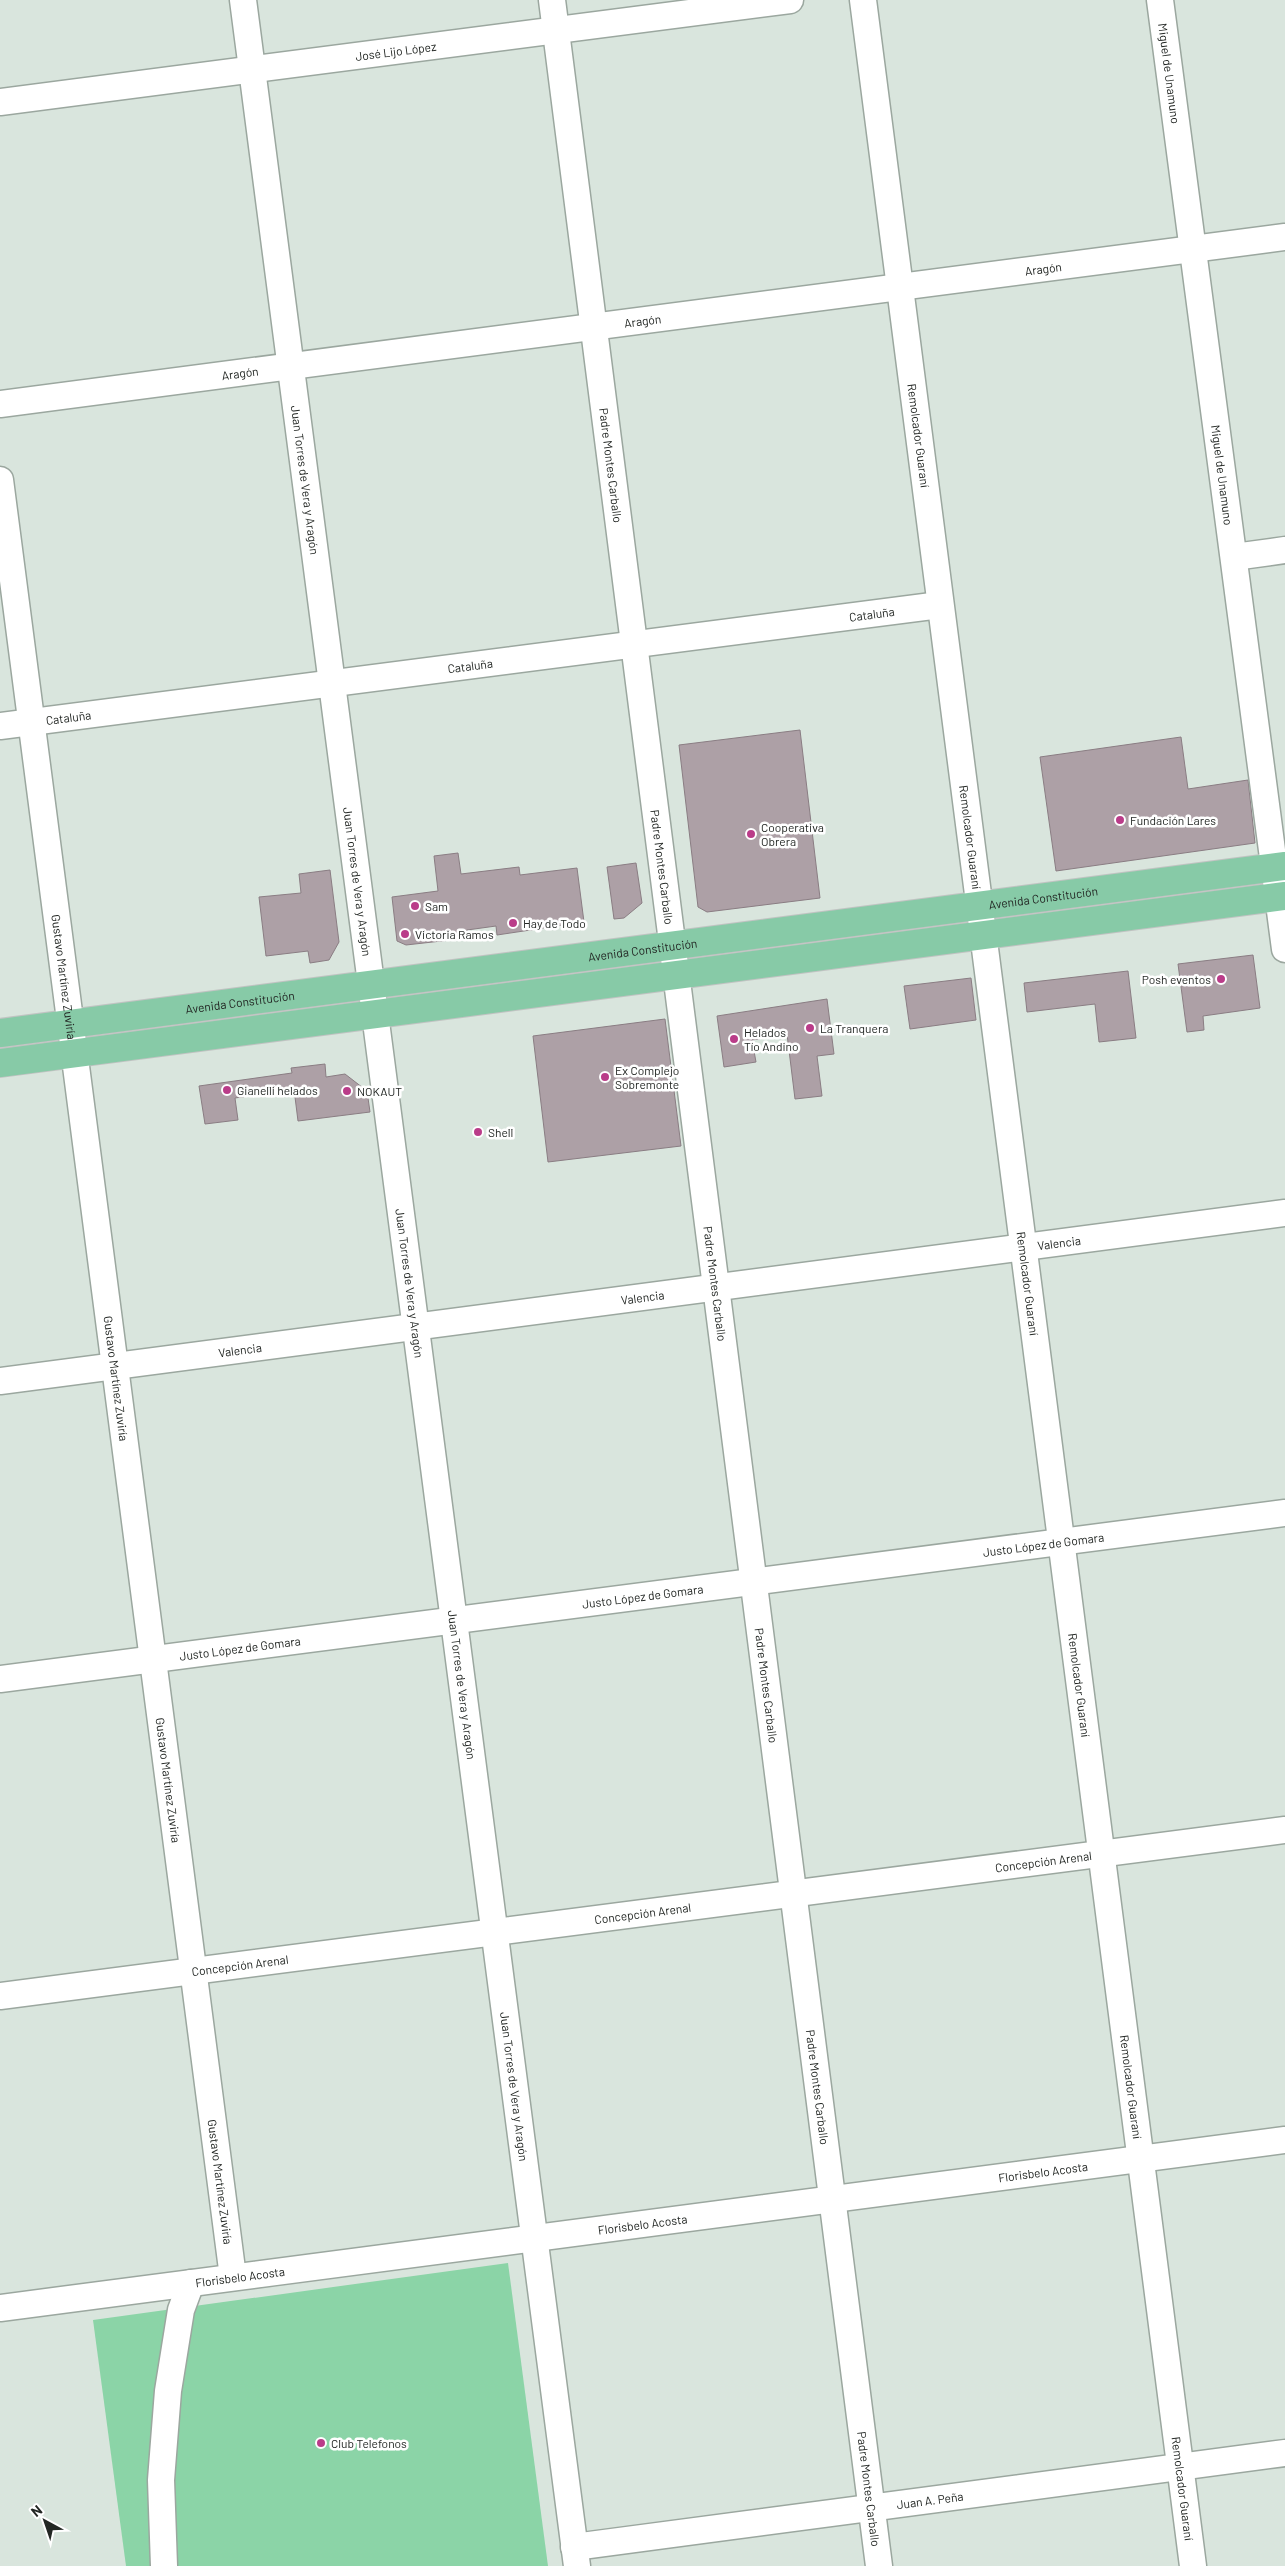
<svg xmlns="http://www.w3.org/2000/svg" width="1285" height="2566" font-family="Barlow,sans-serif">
<rect width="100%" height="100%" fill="#d9e5dd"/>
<path fill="#8bd4a7" d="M508,2263L548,2566H126L93,2320Z"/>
<path fill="#ada0a6" stroke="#8a7d83" d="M800,730L820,898L707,912L698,907L679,745Z
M1181,737L1188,789L1248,780L1255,843L1056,871L1040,757Z
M458,853L461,874L519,867L520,875L577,868L584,922L497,935L496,926L467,930L468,938L406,945L397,941L392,897L438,891L434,856Z
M636,863L642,903L624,918L614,919L607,867Z
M330,870L339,942L329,960L310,963L308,951L266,956L259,897L301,893L299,874Z
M1253,955L1260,1008L1203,1016L1204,1030L1187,1032L1178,964Z
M1128,971L1136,1038L1099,1042L1095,1004L1027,1012L1024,983Z
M971,978L976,1020L910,1029L904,986Z
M827,999L834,1054L817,1056L822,1096L795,1099L787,1034L752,1040L756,1062L724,1067L717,1016Z
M665,1019L681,1146L548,1162L533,1036Z
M325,1064L326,1077L345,1074L367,1091L370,1112L298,1121L294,1089L235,1098L238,1120L205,1124L199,1086L292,1073L291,1068Z"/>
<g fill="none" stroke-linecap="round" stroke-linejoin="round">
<defs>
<g id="minor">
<path id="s1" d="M243,0L577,2566"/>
<path id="s2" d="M552,0L879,2566"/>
<path id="s3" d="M863,0L1193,2566"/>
<path id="s4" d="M1160,0L1285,949"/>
<path id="s5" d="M0,102L790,0"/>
<path id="s6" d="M0,404L1285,237"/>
<path id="s7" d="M0,480L233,2277"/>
<path d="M1234,557L1285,550"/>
<path id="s8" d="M0,726L940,605"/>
<path id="s9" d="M0,1381L1285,1213"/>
<path id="s10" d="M0,1679L1285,1513"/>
<path id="s11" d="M0,1996L1285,1830"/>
<path id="s12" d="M0,2308L1285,2140"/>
<path id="s13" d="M574,2547L1285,2453"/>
<path d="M164,2566L161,2480L168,2391L181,2310L191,2283"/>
</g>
<g id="major">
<path id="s14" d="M0,1033L1285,866"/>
<path d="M0,1063L1285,896"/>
</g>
</defs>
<use href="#minor" stroke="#9ba79f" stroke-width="29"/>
<use href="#major" stroke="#c1c3c2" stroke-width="30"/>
<use href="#minor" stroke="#fff" stroke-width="26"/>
<use href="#major" stroke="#87caa7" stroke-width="28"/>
</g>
<g fill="#ba3c89" stroke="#fff" stroke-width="2">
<circle cx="1120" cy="820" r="5"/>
<circle cx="751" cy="834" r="5"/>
<circle cx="415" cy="906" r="5"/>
<circle cx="513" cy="923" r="5"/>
<circle cx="405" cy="934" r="5"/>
<circle cx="1221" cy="979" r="5"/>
<circle cx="810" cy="1028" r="5"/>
<circle cx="734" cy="1039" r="5"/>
<circle cx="605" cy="1077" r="5"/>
<circle cx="227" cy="1090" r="5"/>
<circle cx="347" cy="1091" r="5"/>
<circle cx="478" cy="1132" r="5"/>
<circle cx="321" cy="2443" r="5"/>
</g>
<g text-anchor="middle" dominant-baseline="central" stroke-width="5" stroke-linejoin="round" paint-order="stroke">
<g font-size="12" fill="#232724" stroke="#fff">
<text stroke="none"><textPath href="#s5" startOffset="399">José Lijo López</textPath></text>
<text stroke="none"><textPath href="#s4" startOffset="74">Miguel de Unamuno</textPath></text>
<text stroke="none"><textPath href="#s6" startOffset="1052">Aragón</textPath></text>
<text stroke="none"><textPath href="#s6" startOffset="648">Aragón</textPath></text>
<text stroke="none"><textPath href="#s6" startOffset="242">Aragón</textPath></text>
<text stroke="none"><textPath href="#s3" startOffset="439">Remolcador Guaraní</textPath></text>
<text stroke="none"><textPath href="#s2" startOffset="469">Padre Montes Carballo</textPath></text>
<text stroke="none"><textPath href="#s4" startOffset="479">Miguel de Unamuno</textPath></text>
<text stroke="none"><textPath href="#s1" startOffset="484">Juan Torres de Vera y Aragón</textPath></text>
<text stroke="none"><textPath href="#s8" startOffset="879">Cataluña</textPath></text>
<text stroke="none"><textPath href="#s8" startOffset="474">Cataluña</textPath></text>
<text stroke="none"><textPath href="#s8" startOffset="69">Cataluña</textPath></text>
<text stroke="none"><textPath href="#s3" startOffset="844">Remolcador Guaraní</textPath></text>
<text stroke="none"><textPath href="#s2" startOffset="874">Padre Montes Carballo</textPath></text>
<text stroke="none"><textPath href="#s1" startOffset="889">Juan Torres de Vera y Aragón</textPath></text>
<text stroke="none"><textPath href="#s14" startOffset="1052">Avenida Constitución</textPath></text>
<text stroke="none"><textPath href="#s14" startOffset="648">Avenida Constitución</textPath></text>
<text stroke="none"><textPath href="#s7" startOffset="501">Gustavo Martínez Zuviría</textPath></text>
<text stroke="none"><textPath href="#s14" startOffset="242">Avenida Constitución</textPath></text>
<text stroke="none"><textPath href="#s9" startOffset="1068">Valencia</textPath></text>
<text stroke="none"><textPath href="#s1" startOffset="1294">Juan Torres de Vera y Aragón</textPath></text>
<text stroke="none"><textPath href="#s2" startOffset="1294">Padre Montes Carballo</textPath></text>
<text stroke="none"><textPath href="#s3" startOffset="1294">Remolcador Guaraní</textPath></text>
<text stroke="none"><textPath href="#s9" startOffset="648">Valencia</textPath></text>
<text stroke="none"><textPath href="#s9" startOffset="242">Valencia</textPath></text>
<text stroke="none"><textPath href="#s7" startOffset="906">Gustavo Martínez Zuviría</textPath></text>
<text stroke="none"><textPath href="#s10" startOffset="1052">Justo López de Gomara</textPath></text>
<text stroke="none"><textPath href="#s10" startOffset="648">Justo López de Gomara</textPath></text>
<text stroke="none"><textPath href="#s10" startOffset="242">Justo López de Gomara</textPath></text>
<text stroke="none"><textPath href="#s1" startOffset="1699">Juan Torres de Vera y Aragón</textPath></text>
<text stroke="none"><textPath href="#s2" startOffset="1699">Padre Montes Carballo</textPath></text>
<text stroke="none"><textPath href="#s3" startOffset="1699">Remolcador Guaraní</textPath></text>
<text stroke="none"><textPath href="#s7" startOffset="1311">Gustavo Martínez Zuviría</textPath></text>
<text stroke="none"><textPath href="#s11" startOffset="1052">Concepción Arenal</textPath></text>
<text stroke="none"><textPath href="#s11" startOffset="648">Concepción Arenal</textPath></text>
<text stroke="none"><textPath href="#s11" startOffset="242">Concepción Arenal</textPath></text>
<text stroke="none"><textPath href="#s1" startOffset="2104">Juan Torres de Vera y Aragón</textPath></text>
<text stroke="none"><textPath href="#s2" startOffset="2104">Padre Montes Carballo</textPath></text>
<text stroke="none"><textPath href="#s3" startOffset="2104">Remolcador Guaraní</textPath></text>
<text stroke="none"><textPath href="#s12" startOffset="1052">Florisbelo Acosta</textPath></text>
<text stroke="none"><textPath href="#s7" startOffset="1716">Gustavo Martínez Zuviría</textPath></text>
<text stroke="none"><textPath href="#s12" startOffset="648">Florisbelo Acosta</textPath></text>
<text stroke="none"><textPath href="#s12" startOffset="242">Florisbelo Acosta</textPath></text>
<text stroke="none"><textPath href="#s2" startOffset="2509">Padre Montes Carballo</textPath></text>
<text stroke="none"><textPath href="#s3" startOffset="2509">Remolcador Guaraní</textPath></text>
<text stroke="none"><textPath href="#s13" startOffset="359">Juan A. Peña</textPath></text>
</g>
<g font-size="12" fill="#232724" stroke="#fff" text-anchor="start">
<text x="1130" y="820">Fundación Lares</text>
<text x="761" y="827">Cooperativa<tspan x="761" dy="14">Obrera</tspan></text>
<text x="425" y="906">Sam</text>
<text x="523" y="923">Hay de Todo</text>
<text x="415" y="934">Victoria Ramos</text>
<text x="1211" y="979" text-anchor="end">Posh eventos</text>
<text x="820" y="1028">La Tranquera</text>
<text x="744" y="1032">Helados<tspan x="744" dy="14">Tío Andino</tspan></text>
<text x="615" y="1070">Ex Complejo<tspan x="615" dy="14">Sobremonte</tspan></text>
<text x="237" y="1090">Gianelli helados</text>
<text x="357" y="1091">NOKAUT</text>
<text x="488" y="1132">Shell</text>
<text x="331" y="2443">Club Telefonos</text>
</g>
</g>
<g transform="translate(45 2521) rotate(320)" stroke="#ffffff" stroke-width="4" paint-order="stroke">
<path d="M0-4L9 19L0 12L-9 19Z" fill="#232724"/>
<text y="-8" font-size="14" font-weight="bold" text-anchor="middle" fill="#232724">N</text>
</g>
</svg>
